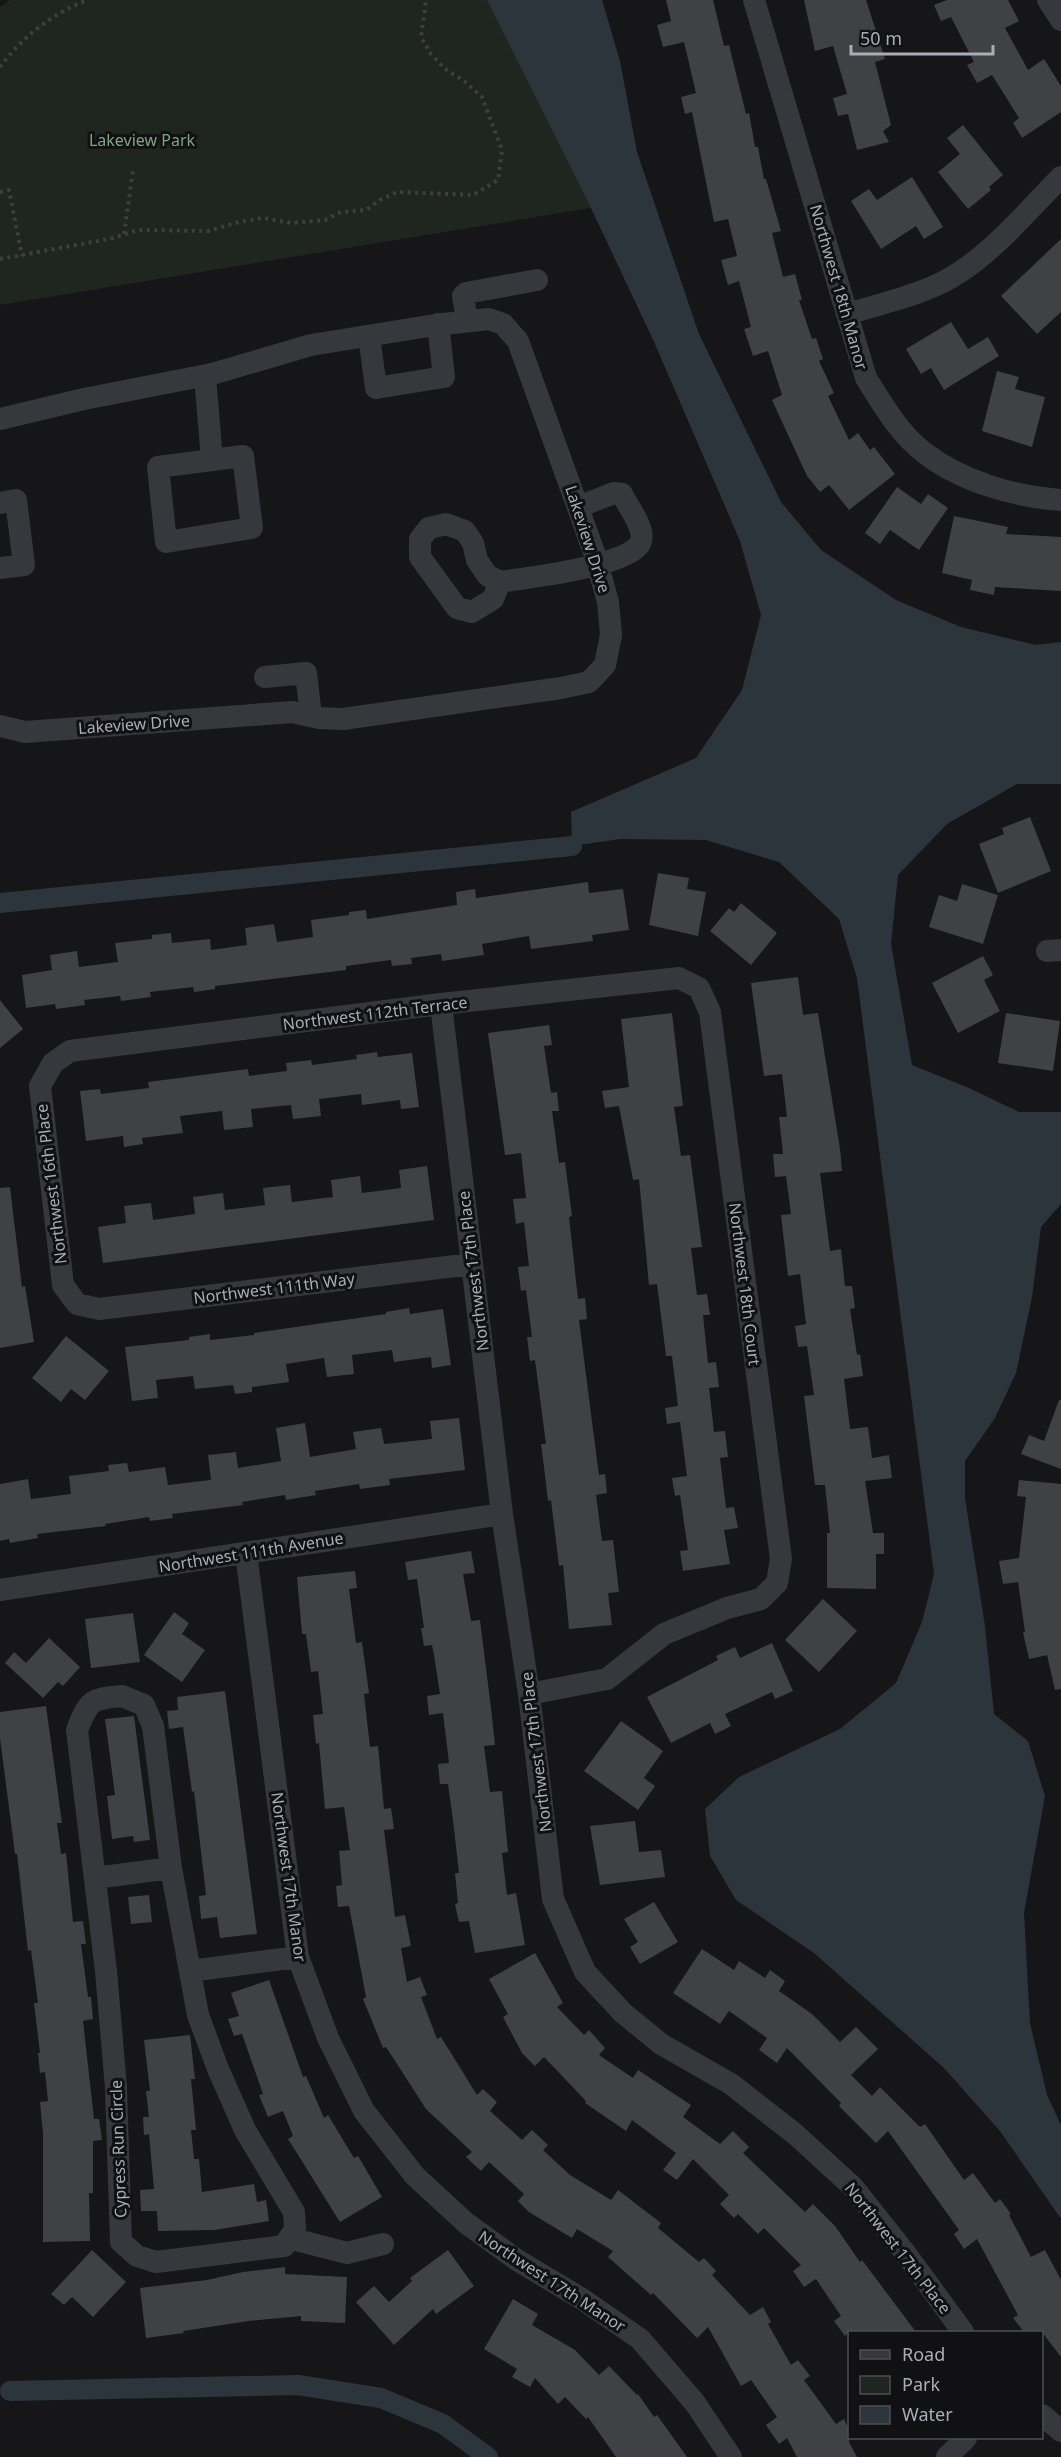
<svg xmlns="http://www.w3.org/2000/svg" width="1061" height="2457" font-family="'Noto Sans',sans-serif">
<rect width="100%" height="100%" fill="#161618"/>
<path fill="#1e261f" d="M10,0H488L591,208L0,305V7Z"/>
<path fill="#2c353c" d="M487,0H602L620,61L637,152L699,334L781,502L821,550L896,600L961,627L1036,645L1061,642V784H1017L947,824L898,875L891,944L912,1065L969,1088L1019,1112H1061V1204L1041,1227L1032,1297L1016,1373L995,1418L965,1461V1498L985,1626L994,1714L1028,1741L1045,1796L1024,1913L1030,2023L1047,2095L1061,2125V2219L1000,2131L944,2068L814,1953L736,1900L710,1856L705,1809L739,1777L840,1729L896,1683L922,1622L934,1574L857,978L839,919L779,862L706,840L620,839L572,846L571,812L696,758L742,690L761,615L740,541L655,344L591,208Z"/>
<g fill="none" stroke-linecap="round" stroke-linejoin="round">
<path stroke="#2c353c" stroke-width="20" d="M0,903L572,846
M10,2391L298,2385L381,2398L443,2424L488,2457"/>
</g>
<path fill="#404145" d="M666,0H713L724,46L729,45L746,114L749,113L755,147H758L764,179H766L781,231L772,233L783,277L795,274L802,300H799L812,339L816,338L823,359L819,361L834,393L828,396L849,440L858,433L870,450L874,447L895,474L849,510L829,485L820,492L807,476L772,400L782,395L768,351L753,356L744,329L751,327L739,281L728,285L721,260L737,256L728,219L714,222L692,112L685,114L681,97L696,93L684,42L663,47L657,25L671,21Z
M804,0H866L885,59L875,62L891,125L883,131L889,142L857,150L848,114L838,116L833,98L847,94L833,46L815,51Z
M947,0H1008L1019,21L1005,28L1028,70L1044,59L1061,86V112L1022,138L1013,123L1019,118L992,75L977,83L967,65L974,62L951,17L941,21L934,5Z
M963,125L1003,175L989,187L991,190L968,209L938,172L960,154L947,138Z
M912,177L943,227L924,239L916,226L881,249L851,201L869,189L877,200Z
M1061,239V312L1037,334L1001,296Z
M951,322L968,349L988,337L999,356L944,390L931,368L921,374L906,349Z
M997,371L1019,377L1015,389L1045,397L1032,447L982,431Z
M897,487L921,504L928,494L948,508L919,550L890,530L880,544L865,533Z
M954,516L1008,527L1006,534L1061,537V591L995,587L994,595L970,590L972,580L942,573Z
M1030,817L1051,871L998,893L979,844L1004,834L1002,828Z
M658,873L689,878L687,889L706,892L698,936L649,925Z
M588,882L589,893L623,889L629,930L592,935L593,941L531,949L529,936L482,944L484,955L442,961L441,954L411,958L412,964L392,966L391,960L346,966V970L215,986V989L194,992L193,987L150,992L151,997L121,1001L120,996L84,1000L85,1005L56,1009L55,1004L26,1008L22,975L52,970L50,955L77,951L79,967L118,962L115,943L152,939V935L171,933L172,943L210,939L211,950L247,945L245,928L274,924L277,942L313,937L311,920L349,915V912L366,910L367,919L457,905L456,892L475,889L476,898Z
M962,884L998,895L983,944L929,927L939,895L957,901Z
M741,903L777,933L751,965L710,931L729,908L734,912Z
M983,956L993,975L984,980L1000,1011L958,1033L932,983Z
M798,977L803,1015L818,1013L840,1149L842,1171L820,1173L830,1251L841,1249L845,1286H852L855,1308L850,1309L857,1355L860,1354L863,1376L844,1379L850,1429L868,1427L872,1458L889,1455L892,1478L865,1481L873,1533H884V1554H876V1589L827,1588V1533H830L825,1485H815L804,1396L814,1395L807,1346L798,1347L795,1326L806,1324L800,1274L788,1276L781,1215L791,1214L786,1176L775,1177L773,1154H783L779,1117H787L782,1074L764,1076L751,983Z
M0,1000L23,1029L0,1048Z
M672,1013L683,1106L674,1107L681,1156L690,1155L702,1247L691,1248L697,1295L707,1294L710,1315H703L708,1363L716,1362L719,1387L709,1388L714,1432L725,1431L728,1457L720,1458L726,1508L734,1507L738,1528L724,1530L730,1564L683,1571L680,1551L688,1550L680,1495L675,1496L672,1478L687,1476L680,1422L667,1424L665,1408L678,1406L672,1356H666L657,1284L649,1285L639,1179L633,1180L619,1106L605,1108L602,1091L629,1087L621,1019Z
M1006,1013L1060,1021L1053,1071L998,1063Z
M549,1025L552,1045L544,1046L551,1093L557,1092L559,1111H552L559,1163L565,1162L572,1216L569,1217L578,1299L585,1298L587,1319L579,1320L592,1422L599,1475L605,1474L607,1493L596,1495L602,1541L613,1540L619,1592L608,1593L612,1625L569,1629L563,1565L559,1566L551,1500L548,1501L544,1467L541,1444H546L535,1360L530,1361L527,1337H532L526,1290L521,1291L518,1267L529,1266L524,1222L516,1224L513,1199L526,1198L521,1153L505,1155L488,1033Z
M377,1052L378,1057L412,1053L419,1107L401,1109L400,1100L362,1105L361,1094L319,1099L321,1116L293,1119L291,1105L251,1109L253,1127L224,1130L222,1111L180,1116L183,1133L142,1138L143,1144L124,1147L123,1136L86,1141L80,1091L100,1089L101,1094L149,1088L148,1082L248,1069L249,1076L287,1071L286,1063L311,1060L312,1065L357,1059L356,1055Z
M427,1166L434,1220L103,1263L98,1227L126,1223L124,1206L151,1203L153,1220L195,1214L193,1197L223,1193L225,1210L265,1205L263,1188L290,1185L292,1202L333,1197L331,1180L360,1176L362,1193L401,1188L399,1170Z
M10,1187L22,1287L25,1286L34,1342L0,1348V1188Z
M409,1308L410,1314L443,1309L451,1365L432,1368L431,1357L394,1362L392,1350L352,1355L354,1374L327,1377L324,1358L286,1364L289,1382L252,1387V1392L235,1394L233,1385L195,1389L193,1376L156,1380L158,1398L132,1401L125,1347L189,1340V1337L210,1334V1340L254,1335V1333L386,1314V1312Z
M66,1336L109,1371L85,1400L71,1389L61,1402L32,1378Z
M1059,1400H1061V1469L1021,1454L1029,1435L1044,1441Z
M459,1418L465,1470L389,1479L390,1485L360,1489L359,1484L315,1491L316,1495L286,1500L285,1495L242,1502L243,1505L172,1514L173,1518L150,1521L149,1517L105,1524L106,1526L37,1534L38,1538L10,1543L9,1539L0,1541V1484L28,1479L31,1499L71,1494L69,1476L109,1471L108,1465L127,1463L129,1472L165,1467L168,1485L211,1480L208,1455L236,1452L238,1468L281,1461L276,1428L305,1423L310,1457L356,1449L353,1432L381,1428L384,1444L432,1439L430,1421Z
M1019,1480L1061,1484V1689L1055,1690L1047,1655L1029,1659L1023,1632H1025L1018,1582L1003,1584L999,1561L1019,1558L1026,1497L1017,1496Z
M471,1551L475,1573L463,1574L471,1621L480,1620L491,1708L495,1745L484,1746L490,1792L502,1791L508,1852L502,1853L507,1895L516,1893L525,1945L475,1953L469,1921L459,1922L455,1904L458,1903L455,1873H459L453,1820L448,1784H440L438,1764L449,1763L443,1713L429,1715L427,1696L440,1694L434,1655L432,1645L424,1646L421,1628H424L417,1579L408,1580L405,1562Z
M355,1571L357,1588L349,1589L356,1643L362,1642L369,1693L364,1694L370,1747L378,1746L384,1809L391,1808L394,1829L384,1830L395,1917L405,1915L411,1946L401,1948L407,1982L420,1977L427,1995L421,1997L437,2039L441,2037L477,2095L483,2089L497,2102L490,2111L522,2140L532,2130L548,2145L543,2150L570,2175L611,2200L618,2190L661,2223L658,2228L699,2262L704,2258L716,2271L712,2275L750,2315L763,2307L771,2322L768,2324L791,2365L798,2360L810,2376L804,2380L836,2424L844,2419L849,2430V2442L857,2457H797L787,2438L779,2444L766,2425L777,2417L751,2380L741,2386L708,2327L697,2338L653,2293L651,2295L608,2257L613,2251L577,2229L572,2238L529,2212L518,2201L524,2194L489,2162L481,2171L466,2157L472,2152L426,2109L386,2047L383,2048L363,1999L366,1997L349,1906L338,1907L336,1886L342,1885L339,1851L350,1850L344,1807L325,1809L319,1743L316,1744L313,1715L323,1714L318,1671L311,1672L306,1634H302L297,1577Z
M823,1599L857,1631L819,1672L785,1640Z
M174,1612L189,1623L182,1634L205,1650L182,1682L144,1655Z
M133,1613L140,1662L91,1668L85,1619Z
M49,1638L80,1667L63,1686L58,1682L43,1698L5,1663L14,1652L26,1663Z
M772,1643L793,1691L775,1699L772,1692L725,1714L731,1726L715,1734L710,1723L671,1743L647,1697L718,1660L716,1656L735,1647L740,1658Z
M225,1691L257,1934L220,1938L217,1917L201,1919L199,1896L206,1895L194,1791L192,1792L183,1727L169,1729L167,1711L178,1710L177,1697Z
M46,1706L62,1823H57L61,1854L66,1853L73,1922L83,1921L86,1944H81L88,1997H91L93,2019L83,2021L94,2119H99L102,2140L93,2141V2193H89L90,2241L43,2242V2134L40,2102L48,2101L45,2072L40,2073L38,2053H40L34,2003H38L31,1950L28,1951L17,1854H15L0,1738V1712Z
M134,1716L150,1840L134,1842L133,1836L112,1839L107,1796L115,1795L105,1719Z
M621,1721L663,1751L644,1778L655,1786L638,1810L584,1771Z
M635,1821L639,1852L661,1850L665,1877L600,1885L590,1826Z
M149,1895L152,1922L131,1924L128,1897Z
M654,1902L678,1942L640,1964L630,1947L638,1942L624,1919Z
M702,1949L734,1970L739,1961L765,1978L770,1970L785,1981L779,1991L812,2014L840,2042L856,2027L878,2049L851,2075L872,2096L880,2087L920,2127L925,2124L964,2180L973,2173L995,2203L1000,2199L1011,2214L1009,2215L1031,2257L1045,2250L1061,2280V2357L1042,2332H1024L1013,2318L1018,2315L977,2239L964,2249L954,2234L959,2230L888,2131L876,2143L839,2106L841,2103L787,2048L777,2063L759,2050L767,2038L729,2011L720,2024L673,1993Z
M535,1953L563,2003L557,2007L584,2035L589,2030L605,2048L599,2055L633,2078L638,2070L691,2105L683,2117L720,2144L733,2131L749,2147L743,2153L805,2212L813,2204L835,2226L860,2262L862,2260L916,2332H849L845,2336L834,2321L841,2316L816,2279L804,2287L793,2271L801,2265L764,2228L758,2234L738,2214L734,2218L720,2204L729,2195L693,2159L677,2180L663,2170L676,2153L632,2120L626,2131L585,2103L586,2101L544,2057L535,2066L522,2053L503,2017L508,2014L489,1979Z
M269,1980L303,2077L306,2076L324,2118L328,2115L354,2158L358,2156L382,2197L340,2222L288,2139L293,2136L283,2111L268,2117L259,2095L263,2094L242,2034L234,2036L228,2019L239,2016L231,1993Z
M190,2035L195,2079H191L196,2130H191L194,2159H199L202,2192L254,2184L257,2202L266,2200L269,2221L214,2230L158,2231L157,2211H141L140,2190L154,2189L149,2134L144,2135L143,2117H149L146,2091H150L144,2040Z
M92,2250L126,2282L93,2317L72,2297L64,2305L51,2294Z
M448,2250L474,2286L436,2314L433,2309L394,2345L356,2302L374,2286L389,2302L412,2281L410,2278Z
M285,2267V2274L347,2277L345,2323L301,2321V2316L249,2321L183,2331L184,2333L146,2338L140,2288L207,2280L243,2272Z
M513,2299L538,2314L532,2325L575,2350L599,2375L609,2366L637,2395L638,2394L654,2417L657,2415L687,2457H616L588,2417L586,2419L565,2397L558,2404L535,2378L530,2387L512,2377L517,2369L484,2349Z"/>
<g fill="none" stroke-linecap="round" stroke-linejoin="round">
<path stroke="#3d3f44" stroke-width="4" stroke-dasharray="3 4.5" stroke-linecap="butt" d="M0,67C22,37 53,13 88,0
M0,192L9,190L22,256
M124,234L133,170
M0,259L114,238L138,230L208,231L239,222L263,218L292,223L325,220L341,212L366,210L380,200L397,192L473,195L498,180L502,150L482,97L464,81L445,69L431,54L421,37L426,0"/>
<path stroke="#37383d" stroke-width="22" d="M754,0L866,378C883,405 900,435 926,454C963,482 1016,497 1061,500
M1048,0L1061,20
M848,314C885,302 928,294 960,272C998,247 1029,209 1061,177
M467,321L463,296L466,293L537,280
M369,336L376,388L444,377L438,324
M205,376L212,460L158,467L166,542L252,528L243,456L212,460
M0,419L84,399L212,374L311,345L435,325L489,319L503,324L518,341L595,555L608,602L611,635L605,665L589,682L561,688L343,719L319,718L292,712L25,732L0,726
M0,503L16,500L24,565L0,568
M500,582L487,575L477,560L473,543L465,531L446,524L429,528L420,539V557L457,608L472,612L493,599L500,582C524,578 634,566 641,541C645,527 628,507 622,494L614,493L578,507
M265,677L306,673L311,716
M1047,951L1061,950
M441,1004L502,1514L529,1694L553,1899L585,1972L623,2013L661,2044L731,2084L795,2134L853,2187L906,2254L963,2332
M472,1264L99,1309L77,1304L63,1285L40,1086L53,1063L70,1051L441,1004L679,978L699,988L710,1012L781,1559L777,1583L761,1599L727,1608L664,1634L607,1679L529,1694
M246,1553L298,1957L328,2038L364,2111L415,2176L466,2223L517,2260L582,2299L640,2339L695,2403L731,2457
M0,1590L502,1514
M122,1696L144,1705L153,1726L171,1868L198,2015L218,2069L245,2130L294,2212L295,2229L284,2246L156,2262L137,2256L121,2242L116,2088L106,1971L77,1730C89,1700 90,1699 122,1696Z
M95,1878L171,1868
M190,1971L298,1957
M289,2238L347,2253L383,2244
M1042,2415L1061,2431
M947,2457L966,2438"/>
</g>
<g text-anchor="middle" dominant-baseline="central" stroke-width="6" stroke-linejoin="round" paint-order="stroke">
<g font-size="16" fill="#7fa381" stroke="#111113">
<text x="142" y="140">Lakeview Park</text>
</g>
<g font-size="16" fill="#a8adb8" stroke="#111113">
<text transform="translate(839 287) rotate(74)">Northwest 18th Manor</text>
<text transform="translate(588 539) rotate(72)">Lakeview Drive</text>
<text transform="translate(134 724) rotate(-4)">Lakeview Drive</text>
<text transform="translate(375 1013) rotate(-7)">Northwest 112th Terrace</text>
<text transform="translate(51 1184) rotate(-97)">Northwest 16th Place</text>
<text transform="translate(473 1271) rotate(-97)">Northwest 17th Place</text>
<text transform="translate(745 1284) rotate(83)">Northwest 18th Court</text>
<text transform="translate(274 1288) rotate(-7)">Northwest 111th Way</text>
<text transform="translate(251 1552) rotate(-9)">Northwest 111th Avenue</text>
<text transform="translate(536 1752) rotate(-97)">Northwest 17th Place</text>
<text transform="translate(289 1877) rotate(82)">Northwest 17th Manor</text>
<text transform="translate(118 2149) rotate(-92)">Cypress Run Circle</text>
<text transform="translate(898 2248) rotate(52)">Northwest 17th Place</text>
<text transform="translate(552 2281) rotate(33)">Northwest 17th Manor</text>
</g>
</g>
<rect x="848" y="2331" width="195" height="108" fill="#111113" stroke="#4d4f55" stroke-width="1.5"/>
<rect x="860" y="2350" width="30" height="9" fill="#37383d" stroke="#4d4f55" stroke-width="1.5"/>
<text x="902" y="2361" font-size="18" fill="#a8adb8">Road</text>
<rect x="860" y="2376" width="30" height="18" fill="#1e261f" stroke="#4d4f55" stroke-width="1.5"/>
<text x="902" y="2391" font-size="18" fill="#a8adb8">Park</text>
<rect x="860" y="2406" width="30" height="18" fill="#2c353c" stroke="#4d4f55" stroke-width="1.5"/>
<text x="902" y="2421" font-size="18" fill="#a8adb8">Water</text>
<path d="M851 45v9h142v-9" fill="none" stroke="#a8adb8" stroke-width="3"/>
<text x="860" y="45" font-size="18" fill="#a8adb8" stroke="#111113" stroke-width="4.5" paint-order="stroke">50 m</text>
</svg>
